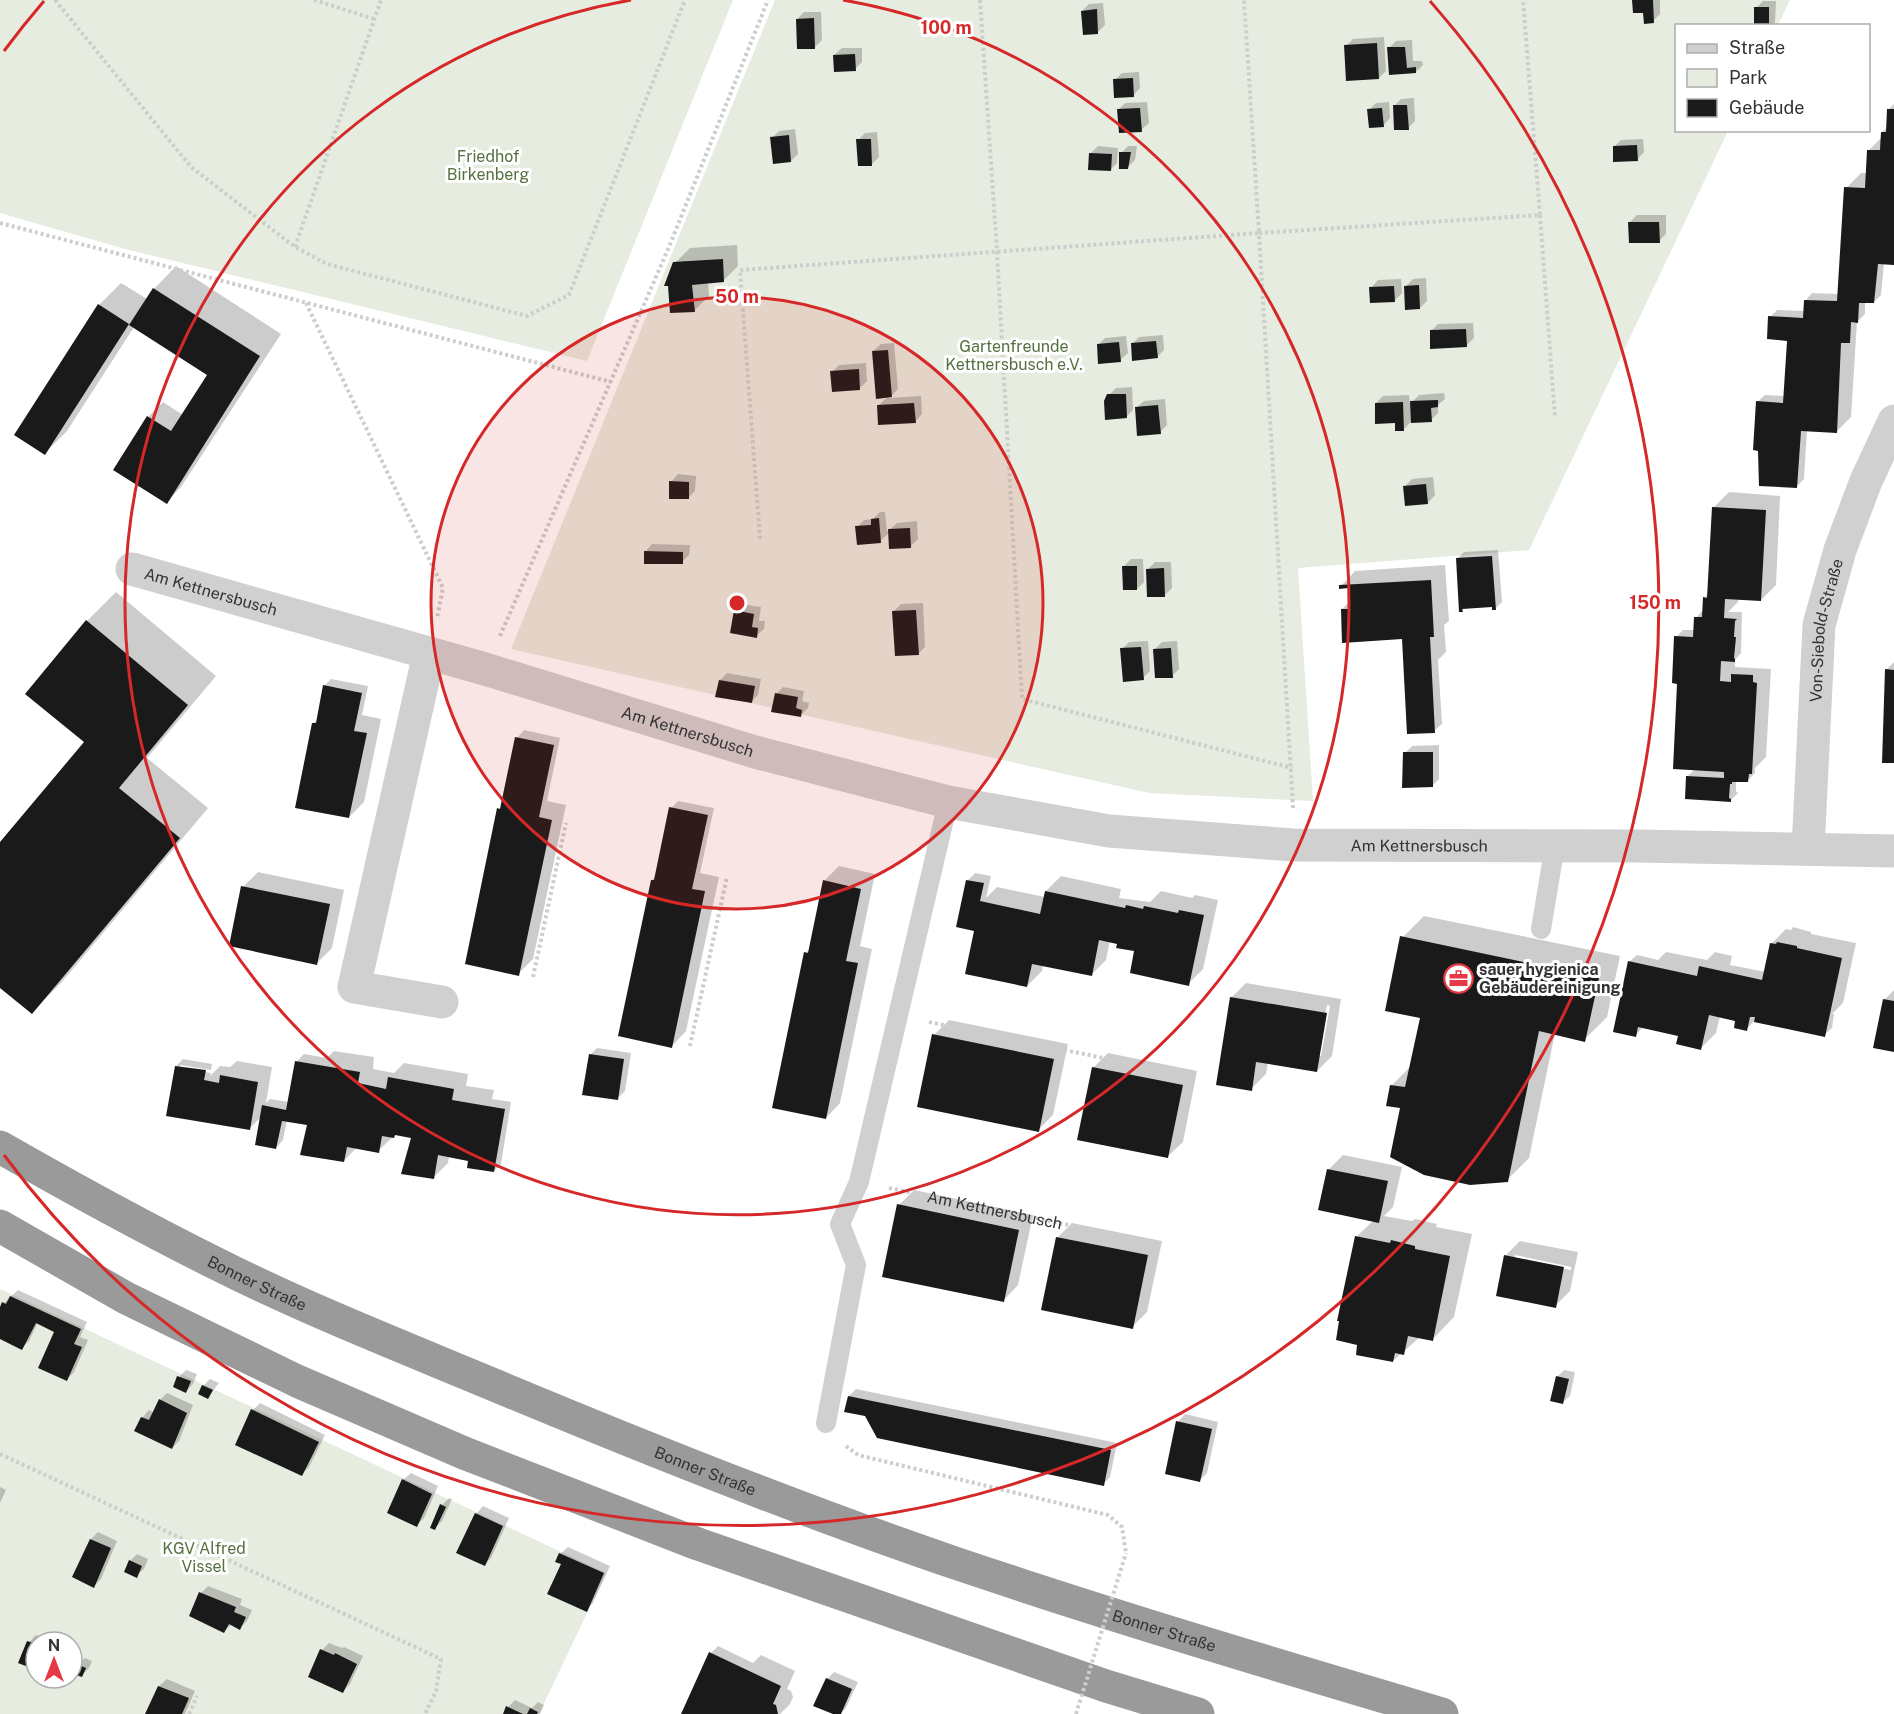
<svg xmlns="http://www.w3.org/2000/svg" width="1894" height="1714" font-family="'Public Sans',sans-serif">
<rect width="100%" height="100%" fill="#fff"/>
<path fill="#e6ecdf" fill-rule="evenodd" d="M0,0H733L587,361L125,249L0,213Z
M775,0H1790L1778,25L1676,26V130L1728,131L1529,550L1298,568L1313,801L1149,793L511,649Z
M0,1289L606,1573L539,1714H0ZM36,1642H72V1678H36Z"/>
<path fill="#0003" fill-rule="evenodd" d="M1633,0H1660V14L1653,21Z
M1763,1H1776L1775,22L1772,26H1756V8Z
M1103,3L1105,25L1098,32L1082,11L1089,4Z
M804,12H821L822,40L815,47L797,19Z
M1384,37L1386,71L1379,78L1346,46L1353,39Z
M1412,40L1413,61H1422L1423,65L1416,72L1391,73L1389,48L1396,41Z
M842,48H862V62L855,69L834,55Z
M1139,72L1140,88L1133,96L1115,80L1122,73Z
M1414,98L1415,121L1408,128L1394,106L1401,99Z
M1147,102L1149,123L1141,130L1118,110L1125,103Z
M1389,102L1390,118L1383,126L1369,110L1376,103Z
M1894,104V263H1884L1881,295L1874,302L1865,301V314L1857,322L1851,417L1836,432L1807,430L1804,479L1797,486L1757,402L1765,395L1785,396L1788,338L1770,317L1777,310L1804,311L1805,301L1812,293L1839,294L1846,188L1861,173H1867L1868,151L1882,137V132L1888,127L1889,109Z
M795,129L798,154L791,161L772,138L779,131Z
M877,132L879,157L872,164L858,140L865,133Z
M1643,139L1644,152L1637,160L1614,147L1621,140Z
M1098,146L1118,148L1117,163L1110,170L1090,154Z
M1128,146H1137L1135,160L1127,168L1121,153Z
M1637,215H1666V234L1659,241L1630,222Z
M737,245L738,266L723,281L708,282L709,296L694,311L675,263L690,248Z
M176,266L281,334L181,487L167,502L148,417L163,402L183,415L209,374L134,327L67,431L45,453L99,305L121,283L147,299L154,289Z
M1426,278L1427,301L1420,308L1406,286L1413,279Z
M1401,279L1402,293L1395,300L1371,288L1378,280Z
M1473,323L1474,338L1467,345L1431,331L1438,324Z
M1163,335L1164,350L1157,357L1132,344L1139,337Z
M1126,336L1128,353L1120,360L1098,345L1105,338Z
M894,343L898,389L889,398L921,396L922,414L915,422L879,405L888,396L873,351L881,344Z
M866,363L867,381L860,388L832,372L839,365Z
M1132,387L1133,410L1126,417L1109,395L1116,388Z
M1444,393L1445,399L1438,405V413L1431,420L1411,422L1404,429L1376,403L1383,396L1409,395L1410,404L1419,395Z
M1165,399L1167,425L1160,432L1136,408L1144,401Z
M678,474L696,476L695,491L688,498L671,482Z
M1433,477L1435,495L1428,503L1405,486L1412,479Z
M1729,492L1780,496L1776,585L1761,600L1738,599V602L1728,612H1742L1741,653L1735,660V667L1771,669L1766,757L1755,768V773L1748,780H1736V791L1738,793L1730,801L1687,777L1695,769L1679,682L1676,637L1683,630H1695L1696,618L1703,610L1704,598L1709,593L1714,507Z
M880,512H885L887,532L897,523L917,521L918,539L911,546L890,532L880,541L857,527L864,520L873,519Z
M652,544L690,545L689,555L682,562L645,552Z
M1498,550L1502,602L1495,609L1493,605L1466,607L1462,611L1457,559L1464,552Z
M1131,559H1143L1144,582L1137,589L1123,567Z
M1155,562H1171L1172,588L1165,595L1148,569Z
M1445,565L1449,621L1444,625L1446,652L1438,660L1442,724L1434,731L1403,638L1342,609L1350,601L1349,587L1341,586L1355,571Z
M116,592L216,676L147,758L208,808L61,983L32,1012L0,986V845L86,742L87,621Z
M923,603L925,647L918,654L894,611L901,604Z
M742,604L761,607L759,621H765L764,629L756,636L735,611Z
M1148,641L1150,671L1143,678L1122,649L1129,642Z
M1177,641L1179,669L1172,676L1154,650L1162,642Z
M1894,662V761L1886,670Z
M727,673L761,679L758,695L751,702L720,680Z
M331,679L368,686L362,715L381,719L364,802L349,817L314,723L318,719L324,686Z
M783,687L804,691L802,701L809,703L808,708L801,715L776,694Z
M524,730L560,738L547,801L566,805L533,959L518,974L499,809L503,805L517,738Z
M1439,745V779L1432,786L1405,753L1412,746Z
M678,801L714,808L700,873L719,877L686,1031L672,1046L652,880L656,876L671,808Z
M839,866L875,874L860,946L872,949L840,1103L826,1118L806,953L810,948L824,881Z
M258,872L344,890L332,948L317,963L243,887Z
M975,873L991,876L986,898L997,887L1045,897L1046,891L1061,876L1121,889L1119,898L1150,902L1161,891L1192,898L1195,895L1218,900L1203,969L1188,984L1136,950L1110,940L1106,960L1091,975L1043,965L1042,971L1027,986L976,930L968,880Z
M1424,916L1620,956L1607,1017L1585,1039L1555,1033L1529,1158L1507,1180L1402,1107L1392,1085L1411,1066L1421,1017L1402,938Z
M1793,927L1811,932V934L1856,943L1843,1003L1832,1014H1834L1832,1028L1824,1035L1754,1021L1747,1029L1737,1019L1720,1016L1716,1033L1701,1048L1680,1034L1643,1027L1636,1035L1629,962L1637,955L1658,960L1666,952L1707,960L1715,952L1732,956L1730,965L1766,972L1771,944L1786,929L1791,930Z
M1246,983L1341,999L1332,1056L1317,1071L1268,1063L1266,1074L1251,1089L1231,998ZM1327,1005L1330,1006L1321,1056H1318Z
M1894,990V1051L1884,1000Z
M949,1020L1068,1044L1053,1115L1038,1130L934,1035Z
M597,1048L631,1053L625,1091L617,1099L590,1055Z
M334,1051L374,1057L373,1069L394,1073L404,1063L468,1074L466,1086L494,1090L492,1099L511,1102L501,1164L494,1171L471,1160L449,1156L448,1163L433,1178L413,1136L396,1134L378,1151L357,1147L344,1161L308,1124L287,1120L283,1140L276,1148L261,1117L249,1129L176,1066L183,1059L212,1064L211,1070L180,1065V1068L211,1073L210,1076L220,1066L230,1067L237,1061L272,1067L266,1103L270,1099L289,1102L297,1061L304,1054L327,1058Z
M1108,1053L1197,1071L1183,1142L1168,1156L1093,1068Z
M1343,1155L1402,1167L1393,1207L1384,1216L1412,1221L1415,1219L1437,1224L1436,1227L1472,1234L1454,1317L1432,1340L1420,1337L1393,1361L1356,1237L1373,1221L1328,1170Z
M914,1190L1033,1215L1018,1285L1004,1300L899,1205Z
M1072,1223L1162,1241L1147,1312L1132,1327L1057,1238Z
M1520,1241L1578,1252L1570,1291L1555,1306L1506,1255ZM1515,1255L1571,1267V1270L1515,1258Z
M18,1290L87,1322L80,1337L88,1340L74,1372L67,1379L56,1331L38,1322L29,1341L22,1348L0,1338V1311L4,1303Z
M186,1370L197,1374L193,1384L186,1391L179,1377Z
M1564,1370L1575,1372L1570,1396L1562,1403L1557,1377Z
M210,1379L219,1383L208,1397L203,1386Z
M856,1389L1117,1443L1110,1477L1103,1484L866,1415L849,1396Z
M167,1393L193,1405L179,1441L172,1448L142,1418L149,1410L154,1413L160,1400Z
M260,1403L325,1435L309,1467L302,1474L253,1410Z
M1185,1414L1218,1422L1207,1473L1200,1480L1178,1422Z
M411,1473L438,1486L424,1518L417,1525L403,1480Z
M0,1487L6,1490L0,1503Z
M449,1498L452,1499L442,1521L435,1528L432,1527L442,1505Z
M483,1506L509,1518L491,1558L484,1565L458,1553L476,1514Z
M98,1532L117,1541L101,1579L94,1586L91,1539Z
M568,1547L610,1566L593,1603L586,1610L560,1554Z
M137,1554L148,1559L144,1569L136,1576L130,1561Z
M208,1586L242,1599L240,1605L252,1610L247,1621L240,1628L232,1624L224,1631L201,1593Z
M36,1635L54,1642H36V1668L29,1642Z
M329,1643L342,1648L344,1647L363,1656L350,1684L343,1691L310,1676L322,1650Z
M718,1646L753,1663L761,1655L795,1671L787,1689L791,1691L793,1697L790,1704L780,1714H682L711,1653Z
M85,1658L92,1661L89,1668L81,1676L75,1673L78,1665Z
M834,1672L858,1682L846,1708L840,1714H837L827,1679Z
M167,1679L195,1691L185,1714H147L159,1686Z
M515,1700L532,1708L538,1702L544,1705L540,1714H504L508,1707Z"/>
<path fill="#1a1a1a" d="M1632,0H1653L1654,23L1644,24L1643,13H1633Z
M1754,7H1769V26H1754Z
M1097,9L1098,34L1083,35L1081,11Z
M814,18L815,49H797L796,19Z
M1377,43L1379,79L1346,81L1344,45Z
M1387,47H1405L1407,68L1416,67V73L1389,75Z
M855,54L856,71L834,72L833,55Z
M1133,78L1134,97L1114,98L1113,79Z
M1393,105H1407L1409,130H1394Z
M1140,108L1142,132L1119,133L1117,109Z
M1382,108L1384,127L1369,128L1367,109Z
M1887,109H1894V265L1878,264L1874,303H1859L1858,323L1851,322L1850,343H1841L1837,433L1801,431L1797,488L1759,486L1758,451L1753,450L1756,401L1783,403L1787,341L1767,339L1768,316L1803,318L1804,300L1837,301L1844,187L1865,188L1867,150H1880L1881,132H1886Z
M789,135L791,162L773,164L770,137Z
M856,139H871L872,166H858Z
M1637,145L1638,161L1613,162V146Z
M1119,152H1131L1128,169H1119Z
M1089,153L1112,154L1111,171L1088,170Z
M1628,222H1659L1660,243H1629Z
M723,259L724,282L692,285L695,312L670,313L668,286H664L673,262Z
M1419,285L1420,309L1405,310L1404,286Z
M1394,286L1395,302L1370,303L1369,287Z
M153,288L260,356L167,504L113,470L147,416L171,431L207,375L129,325Z
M98,304L129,324L45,455L14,435Z
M1466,329L1467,347L1430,349V330Z
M1156,341L1158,358L1132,361L1131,343Z
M1119,342L1121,362L1098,364L1097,344Z
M888,350L892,397L876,399L872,351Z
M859,369L860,390L832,392L830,371Z
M1107,394H1126L1127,418L1105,420L1104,401Z
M1438,400V407L1431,408L1432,422L1411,423L1410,401Z
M1403,402L1404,431H1395V423L1375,424V403Z
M914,403L916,423L878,425L877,405Z
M1158,405L1161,434L1137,436L1135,407Z
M669,481L689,482V499H669Z
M1426,484L1428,504L1405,506L1403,486Z
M1712,507L1766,510L1761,601L1725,599L1724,618L1737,619L1735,621L1734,637H1736L1734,658L1735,659V662L1721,661L1720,681L1731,682V674L1753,675V682L1757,683L1752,774H1749L1748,782H1732V784H1730L1729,798L1731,799V802L1685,799L1686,776L1724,778V772L1673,769L1677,684L1672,683L1674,636L1693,637L1694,617H1702L1703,597L1707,598Z
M879,518L881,543L857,545L855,526L871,525V519Z
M910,528L911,548L889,549L888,529Z
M644,551L683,552V564H644Z
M1492,556L1496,610H1492V607L1462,609L1463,612H1459L1456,558Z
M1122,566H1137V590H1123Z
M1164,568L1165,597H1147L1146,569Z
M1431,580L1434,637H1430L1435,733L1407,734L1402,639L1342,643L1341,609H1349L1348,588L1339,589V585Z
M734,610L754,614L752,627L758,628L757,638L730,633Z
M916,610L919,655L895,656L892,611Z
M86,620L188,705L119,788L180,838L32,1014L0,988V842L84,742L25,694Z
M1141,647L1144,680L1123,682L1120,648Z
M1171,648L1173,678H1155L1153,649Z
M1885,669L1894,670V763H1882Z
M719,680L755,686L752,703L715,697Z
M323,685L362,693L354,731L367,733L349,818L295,808L312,723H316Z
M775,693L798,697L796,708L802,710L801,717L771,712Z
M515,737L554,745L539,817L552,820L519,976L465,964L497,808L500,809Z
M1403,752H1433V787L1402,788Z
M669,807L708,815L692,889L705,891L672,1048L618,1036L651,880H654Z
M823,880L861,889L846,961L858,963L826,1119L772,1108L804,952L808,953Z
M966,880L984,883L980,901L1040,914L1045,891L1125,908L1126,905L1143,909L1144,906L1178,913L1179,910L1204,915L1189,986L1130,973L1134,951L1116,948L1117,944L1099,940L1092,976L1032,964L1027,987L965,974L974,931L956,927Z
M241,886L330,904L317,965L229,946Z
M1400,936L1599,978L1585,1042L1539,1031L1508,1182L1470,1185L1424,1175L1390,1157L1400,1108L1386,1106L1390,1085L1405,1087L1420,1018L1385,1011Z
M1777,942L1797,946V948L1842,958L1825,1037L1754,1022L1755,1017H1750L1747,1031L1734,1028L1735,1021L1709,1015L1701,1050L1676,1044L1678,1036L1638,1027L1636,1037L1613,1032L1628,961L1697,976L1699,966L1762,980L1770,943L1776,944Z
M1230,997L1327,1013L1317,1072L1256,1062L1252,1091L1216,1085Z
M1883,999L1894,1001V1052L1873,1048Z
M932,1034L1054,1059L1039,1132L917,1107Z
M589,1054L624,1059L618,1100L582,1095Z
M295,1061L360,1072L358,1083L386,1089L388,1077L454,1089L452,1100L505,1109L494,1172L467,1168L468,1161L438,1155L434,1179L401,1174L411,1138L395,1135L394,1138L382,1136L379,1153L347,1147L344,1162L300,1155L307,1125L282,1121L276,1149L255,1145L262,1105L286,1110Z
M175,1066L206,1070L204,1080L219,1083L220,1075L258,1082L250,1130L166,1116Z
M1092,1067L1183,1085L1168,1158L1077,1140Z
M1327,1169L1388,1181L1379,1223L1318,1210Z
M897,1204L1019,1230L1004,1302L882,1277Z
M1355,1236L1390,1243L1391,1240L1415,1246V1249L1450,1256L1433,1341L1408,1336L1404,1355L1395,1353L1393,1362L1356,1355L1357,1345L1336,1340L1339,1321H1337Z
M1056,1237L1148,1255L1133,1329L1041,1310Z
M1504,1255L1564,1267L1556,1308L1496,1296Z
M10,1296L81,1329L74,1344L82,1347L67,1381L38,1368L54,1332L36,1323L22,1350L0,1339V1307L2,1302L6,1304Z
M177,1376L191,1381L186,1393L173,1387Z
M1556,1376L1569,1379L1563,1404L1550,1401Z
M202,1385L213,1390L208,1399L198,1394Z
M848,1396L1111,1450L1104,1486L877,1438L865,1416L844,1412Z
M159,1399L187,1413L172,1449L134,1431L141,1417L149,1420Z
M251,1409L319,1442L302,1476L235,1445Z
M1176,1421L1212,1429L1200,1482L1165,1474Z
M402,1479L432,1494L417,1527L387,1513Z
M440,1504L446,1507L435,1530L430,1528Z
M475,1513L503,1526L485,1566L456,1553Z
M90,1539L111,1548L94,1588L72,1577Z
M559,1553L604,1573L587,1612L547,1594L561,1564L555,1562Z
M129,1560L142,1566L137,1578L124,1572Z
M199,1592L236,1607L234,1612L246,1617L240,1630L229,1624L224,1633L189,1616Z
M27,1641L36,1644V1670L18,1663Z
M320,1649L334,1655L335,1653L357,1664L343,1693L308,1677Z
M709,1652L781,1686L773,1704L776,1705L778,1714H681Z
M77,1664L86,1668L82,1677L73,1674Z
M826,1678L852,1689L841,1714H833L813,1706Z
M158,1686L189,1698L182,1714H145Z
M506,1706L523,1714H503Z
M530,1708L538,1712L537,1714H527Z"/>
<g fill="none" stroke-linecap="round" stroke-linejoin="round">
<g stroke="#cdcdcd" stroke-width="4" stroke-dasharray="3 3" stroke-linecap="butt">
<path d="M55,0L191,167L295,247L327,264L527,316L569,295L685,0"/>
<path d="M314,0L374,19"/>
<path d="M980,0L997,252L1022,699L1292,768"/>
<path d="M1540,215L1555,417"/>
<path d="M0,223L611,382"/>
<path d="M295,247L381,0"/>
<path d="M306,303L443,588L437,618"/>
<path d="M760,539L740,270L1259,233L1244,0"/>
<path d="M500,636L669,247L768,0"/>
<path d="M1293,808L1259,233L1540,215L1523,0"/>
<path d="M533,977L566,823"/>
<path d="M929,1022L1176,1073"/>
<path d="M690,1046L727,877"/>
<path id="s1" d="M889,1188L1132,1238"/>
<path d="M846,1446L858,1455L1108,1515L1122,1527L1126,1553"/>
<path d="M0,1454L441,1659L436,1691L425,1714"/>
<path d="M189,1714L197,1696"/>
</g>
<path stroke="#d0d0d0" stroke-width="20" d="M1541,929L1555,845
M826,1423L856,1265L840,1224L859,1182L948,802"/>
<g stroke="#d0d0d0" stroke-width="33">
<path id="s2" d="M132,569L485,669L755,752L948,802L1109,831L1293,845L1638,846L1894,851"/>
<path d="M429,654L354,987L442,1002"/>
<path id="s3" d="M1808,849L1819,625L1840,550L1866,481L1894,421"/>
</g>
<g stroke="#9a9a9a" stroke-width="33">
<path id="s4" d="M0,1147C70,1187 141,1226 213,1262C306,1309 403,1347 499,1387C650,1450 802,1511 958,1564C1118,1618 1280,1666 1442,1714"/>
<path d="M0,1226L126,1298L297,1381L464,1453L698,1544L1106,1686L1198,1714"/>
</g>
<path stroke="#cdcdcd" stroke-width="4" stroke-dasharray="3 3" stroke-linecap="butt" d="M1076,1714L1126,1553"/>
</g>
<circle cx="737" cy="603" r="306" fill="#d62828" fill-opacity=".12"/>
<g fill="none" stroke="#d62828" stroke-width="3">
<circle cx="737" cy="603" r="306"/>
<path d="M843 0A612 612 0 1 1 631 0"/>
<path d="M4 51A918 918 0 0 1 44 1M1430 1A918 918 0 1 1 4 1155"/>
</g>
<defs>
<symbol id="office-ring" viewBox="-11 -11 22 22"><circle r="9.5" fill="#fff" stroke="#e63946" stroke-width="1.5"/><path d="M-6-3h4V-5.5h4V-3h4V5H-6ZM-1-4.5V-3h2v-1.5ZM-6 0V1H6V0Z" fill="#e63946"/></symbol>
</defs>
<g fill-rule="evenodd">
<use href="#office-ring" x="1442" y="962" width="33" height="33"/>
</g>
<g text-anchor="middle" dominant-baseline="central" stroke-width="6" stroke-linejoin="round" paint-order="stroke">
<g font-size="16" fill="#56703f" stroke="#fff">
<text x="488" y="156">Friedhof<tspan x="488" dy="18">Birkenberg</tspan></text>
<text x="1014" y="346">Gartenfreunde<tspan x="1014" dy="18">Kettnersbusch e.V.</tspan></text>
<text x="204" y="1548">KGV Alfred<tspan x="204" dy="18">Vissel</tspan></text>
</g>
<g font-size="16" fill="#333" stroke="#fff">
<text stroke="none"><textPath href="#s2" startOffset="82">Am Kettnersbusch</textPath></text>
<text stroke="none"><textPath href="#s3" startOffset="220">Von-Siebold-Straße</textPath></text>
<text stroke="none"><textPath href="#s2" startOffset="579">Am Kettnersbusch</textPath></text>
<text stroke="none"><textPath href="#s2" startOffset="1323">Am Kettnersbusch</textPath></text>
<text stroke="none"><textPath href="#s1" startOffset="108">Am Kettnersbusch</textPath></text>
<text stroke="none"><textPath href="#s4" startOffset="291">Bonner Straße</textPath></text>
<text stroke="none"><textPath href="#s4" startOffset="777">Bonner Straße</textPath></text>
<text stroke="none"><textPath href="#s4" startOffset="1263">Bonner Straße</textPath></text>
</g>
<g font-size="16" font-weight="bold" fill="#333" stroke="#fff" text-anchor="start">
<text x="1479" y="969">sauer hygienica<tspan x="1479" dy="18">Gebäudereinigung</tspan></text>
</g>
</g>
<circle cx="737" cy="603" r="9" fill="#d62828" stroke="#fff" stroke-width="3"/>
<g font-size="18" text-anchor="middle" font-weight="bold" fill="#d62828" stroke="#fff" stroke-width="6" stroke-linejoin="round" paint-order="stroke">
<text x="946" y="34">100 m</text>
<text x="737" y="303">50 m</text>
<text x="1655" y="609">150 m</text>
</g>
<rect x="1675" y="24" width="195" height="108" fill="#ffffff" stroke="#adadad" stroke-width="1.5"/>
<rect x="1687" y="44" width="30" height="9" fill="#d0d0d0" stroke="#adadad" stroke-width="1.5"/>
<text x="1729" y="54" font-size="18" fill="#333333">Straße</text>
<rect x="1687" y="69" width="30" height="18" fill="#e6ecdf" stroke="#adadad" stroke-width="1.5"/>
<text x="1729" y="84" font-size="18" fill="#333333">Park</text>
<rect x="1687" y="99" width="30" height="18" fill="#1a1a1a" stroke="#adadad" stroke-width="1.5"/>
<text x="1729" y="114" font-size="18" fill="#333333">Gebäude</text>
<g transform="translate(54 1660)"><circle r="28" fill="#ffffff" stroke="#adadad" stroke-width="1.5"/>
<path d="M0-4.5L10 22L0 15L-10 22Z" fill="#e63946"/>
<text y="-9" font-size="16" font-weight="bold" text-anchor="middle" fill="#333333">N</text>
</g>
</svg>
